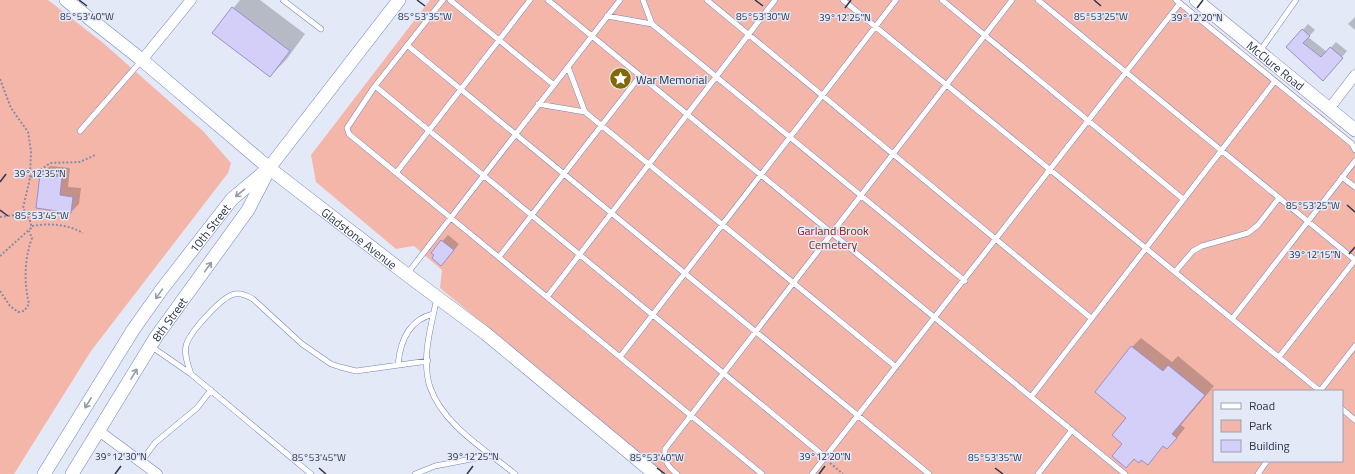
<svg xmlns="http://www.w3.org/2000/svg" width="1355" height="474" font-family="'Titillium Web',sans-serif">
<rect width="100%" height="100%" fill="#e4e9f7"/>
<path fill="#f5b6aa" fill-rule="evenodd" d="M0,0H48L102,42L203,131L231,163L228,173L91,351L14,474H0Z
M430,0H1181L1355,142V474H665L440,288L442,270L414,246L396,249L316,182L311,155ZM1214,391H1342V461H1214Z"/>
<path fill="#0003" d="M240,0H260L305,34L286,60L270,76L213,33Z
M1355,17V30L1348,24Z
M1308,24L1315,30L1308,37L1327,52L1336,42L1347,51L1328,74L1288,47Z
M50,166L70,168L68,187L81,188L79,204L71,212L37,208L41,174Z
M448,235L459,244L447,259L433,252Z
M1141,338L1172,362L1178,356L1214,386L1181,425L1185,428L1176,439L1164,445L1148,463L1128,417L1132,347Z"/>
<path fill="#d4cff9" stroke="#988ed1" d="M232,7L290,51L270,77L212,33Z
M1302,29L1310,36L1303,43L1321,57L1330,47L1343,58L1323,81L1286,47Z
M40,174L62,177L60,195L73,197L71,213L36,208Z
M441,240L454,250L441,266L432,258L434,255L431,253Z
M1131,346L1163,371L1168,365L1205,395L1172,434L1177,438L1167,449L1163,446L1148,465L1141,460L1139,463L1134,459L1126,468L1112,456L1122,444L1112,435L1126,418L1095,392Z"/>
<g fill="none" stroke-linecap="round" stroke-linejoin="round">
<defs>
<path id="lane" d="M283,0L321,29
M443,0L375,86L347,128L349,134L762,474
M450,0L554,85
M548,0L1125,474
M643,0L652,24L965,281
M707,0L1091,318
M843,0L1320,391
M942,0L1183,199
M1038,0L1355,260
M1176,0L1352,144L1355,150
M607,16L652,24
M407,45L929,474
M1260,51L1296,0
M568,67L585,112L896,367
M375,86L825,457
M538,104L585,112
M80,131L142,60
M396,173L530,0
M1342,177L1355,187
M499,257L640,76
M1175,272L1193,251L1202,246L1248,233L1258,225L1279,198
M407,274L620,0
M547,297L775,0
M437,298C431,326 421,359 430,387C443,425 486,450 515,474
M1232,319L1355,161
M152,347L191,374L311,474
M620,357L896,0
M1279,357L1355,260
M398,365C400,342 409,320 433,314
M191,374C188,365 184,355 186,346C188,334 222,296 235,294C242,293 248,296 253,299L302,344L331,364L340,367L356,371L428,361
M1320,391L1355,346
M1031,397L1275,81
M1342,409L1355,420
M141,462L155,443L197,408L211,390
M415,474L435,466L492,455
M677,474C668,467 664,461 665,449L1012,0
M812,474L1180,3
M1038,474L1072,430
M1258,474L1267,461"/>
<path id="street" d="M142,60L191,0
M1329,109L1355,75
M99,431L157,474"/>
<g id="secondary">
<path id="s1" d="M66,0L142,60L269,168L406,274L485,333L655,474"/>
<path id="s2" d="M1196,0L1355,130"/>
<path id="s3" d="M44,474L133,330L162,289L232,199L269,168L399,0"/>
<path id="s4" d="M72,474L156,337L248,210L267,173"/>
</g>
</defs>
<use href="#lane" stroke="#7083c2" stroke-width="6"/>
<use href="#street" stroke="#7083c2" stroke-width="11"/>
<use href="#secondary" stroke="#7083c2" stroke-width="14"/>
<path stroke="#878da2" stroke-width="2" stroke-dasharray="2 2" stroke-linecap="butt" d="M0,79L11,108L28,132L31,151L30,178L50,163L80,162L95,155
M0,217L25,214
M32,226C49,223 67,224 83,233
M0,256L31,228V223L23,208L30,178
M0,291L10,306L18,312L24,311L29,304C24,282 24,260 32,238L29,231
M830,463L843,474"/>
<use href="#lane" stroke="#fff" stroke-width="5"/>
<use href="#street" stroke="#fff" stroke-width="10"/>
<use href="#secondary" stroke="#fff" stroke-width="13"/>
</g>
<defs><path id="oneway-shaft" d="M-6 0H5M1.5-3L5.5 0L1.5 3" fill="none" stroke-width="1.6" stroke-linecap="round" stroke-linejoin="round"/></defs>
<g stroke="#969aa7">
<use href="#oneway-shaft" transform="translate(240 193) rotate(140)"/>
<use href="#oneway-shaft" transform="translate(208 267) rotate(-54)"/>
<use href="#oneway-shaft" transform="translate(159 294) rotate(125)"/>
<use href="#oneway-shaft" transform="translate(134 374) rotate(-59)"/>
<use href="#oneway-shaft" transform="translate(88 403) rotate(122)"/>
</g>
<path fill="none" stroke="#2c344f" stroke-width="1.5" d="M79,0L87,6M417,0L425,6M755,0L763,6M1094,0L1101,6M845,8L851,0M1197,8L1203,0M0,182L6,174M1347,205L1355,212M0,210L8,216M1349,254L1355,247M319,468L326,474M657,468L665,474M995,468L1003,474M115,474L121,466M467,474L473,466M819,474L825,466"/>
<defs>
<symbol id="sight-disc" viewBox="-11 -11 22 22"><circle r="9.5" fill="#846903" stroke="#e4e9f7"/><path d="M0-6L1.8-2.2L6-1.7L2.9 1.2L3.7 5.4L0 3.3L-3.7 5.4L-2.9 1.2L-6-1.7L-1.8-2.2Z" fill="#fff"/></symbol>
</defs>
<g fill-rule="evenodd">
<use href="#sight-disc" x="608" y="66" width="25" height="25"/>
</g>
<g text-anchor="middle" dominant-baseline="central" stroke-width="3" stroke-linejoin="round" paint-order="stroke">
<g font-size="12" fill="#2c344f" stroke="#e4e9f7">
<text stroke="none"><textPath href="#s2" startOffset="103">McClure Road</textPath></text>
<text stroke="none"><textPath href="#s3" startOffset="297">10th Street</textPath></text>
<text stroke="none"><textPath href="#s1" startOffset="378">Gladstone Avenue</textPath></text>
<text stroke="none"><textPath href="#s4" startOffset="183">8th Street</textPath></text>
</g>
<g font-size="12" fill="#2c344f" stroke="#e4e9f7" text-anchor="start">
<text x="636" y="79">War Memorial</text>
</g>
<g font-size="12" fill="#932416" stroke="#e4e9f7">
<text x="833" y="230">Garland Brook<tspan x="833" dy="14">Cemetery</tspan></text>
</g>
</g>
<g font-size="10" text-anchor="middle" fill="#2c344f" stroke="#e4e9f7" stroke-width="3" stroke-linejoin="round" paint-order="stroke">
<text x="763" y="20">85°53'30"W</text>
<text x="87" y="20">85°53'40"W</text>
<text x="425" y="20">85°53'35"W</text>
<text x="1101" y="20">85°53'25"W</text>
<text x="845" y="21">39°12'25"N</text>
<text x="1197" y="21">39°12'20"N</text>
<text x="40" y="177">39°12'35"N</text>
<text x="1313" y="209">85°53'25"W</text>
<text x="42" y="219">85°53'45"W</text>
<text x="1315" y="258">39°12'15"N</text>
<text x="121" y="460">39°12'30"N</text>
<text x="473" y="460">39°12'25"N</text>
<text x="825" y="460">39°12'20"N</text>
<text x="319" y="461">85°53'45"W</text>
<text x="657" y="461">85°53'40"W</text>
<text x="995" y="461">85°53'35"W</text>
</g>
<rect x="1213" y="390" width="130" height="72" fill="#e4e9f7" stroke="#9aa1b4"/>
<rect x="1221" y="403" width="20" height="6" fill="#ffffff" stroke="#9aa1b4"/>
<text x="1249" y="410" font-size="12" fill="#2c344f">Road</text>
<rect x="1221" y="420" width="20" height="12" fill="#f5b6aa" stroke="#9aa1b4"/>
<text x="1249" y="430" font-size="12" fill="#2c344f">Park</text>
<rect x="1221" y="440" width="20" height="12" fill="#d4cff9" stroke="#9aa1b4"/>
<text x="1249" y="450" font-size="12" fill="#2c344f">Building</text>
</svg>
